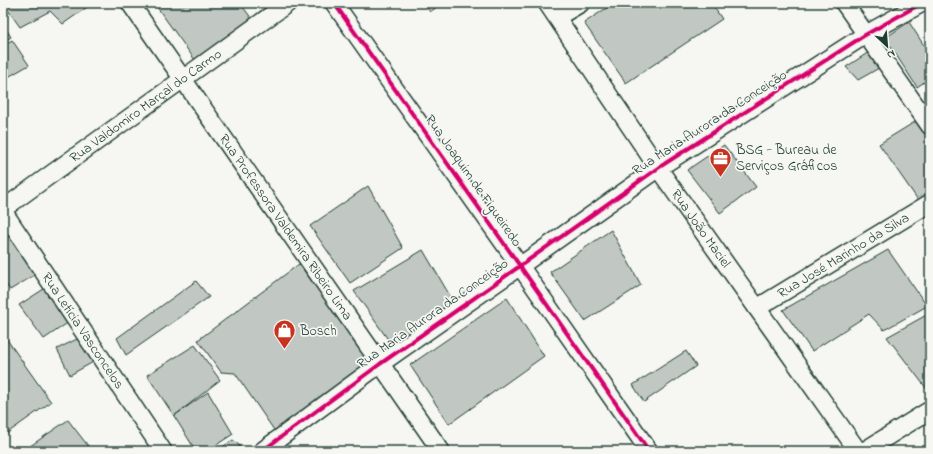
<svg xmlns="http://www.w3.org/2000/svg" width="933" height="454" font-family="'Indie Flower',sans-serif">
<rect width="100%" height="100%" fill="#f6f6f2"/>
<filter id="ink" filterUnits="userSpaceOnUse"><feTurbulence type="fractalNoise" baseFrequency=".025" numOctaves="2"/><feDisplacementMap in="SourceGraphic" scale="8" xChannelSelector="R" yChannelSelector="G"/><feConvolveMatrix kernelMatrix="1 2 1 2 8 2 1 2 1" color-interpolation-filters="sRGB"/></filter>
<g filter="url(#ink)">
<path fill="#c1c8c3" stroke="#1f3d34" d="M3,3H93L63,24L50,11L20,27Z
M154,3H240L252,19L195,60Z
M424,3H440L441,4L430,12Z
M614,3H711L722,19L626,83L584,23Z
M909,22L930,55V78L917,87L885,38Z
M3,24L11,37L3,42Z
M12,40L29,65L3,80V46Z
M869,52L879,68L858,80L846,67Z
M918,120L930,138V193L918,200L879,144Z
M724,145L756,187L720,213L687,170Z
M368,186L403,248L350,283L310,226Z
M3,224L38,273L10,290L3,280Z
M611,230L641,285L585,321L550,272Z
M423,250L453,301L394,348L354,291Z
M888,250L927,306L884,330L869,314L812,351L783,310Z
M299,264L372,362L276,433L235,373L221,372L198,340Z
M196,281L209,297L126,355L117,338Z
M47,287L69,322L44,339L19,305Z
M507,298L544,356L449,424L410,365Z
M930,313V393L887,337Z
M3,334L51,402L3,436Z
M79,338L95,361L70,375L57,349Z
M195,345L220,380L174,416L147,375Z
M686,351L696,366L644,402L633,385Z
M208,392L233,434L207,451H196L174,416Z
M68,420L92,451H23Z
M233,440L240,446L233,451H216Z"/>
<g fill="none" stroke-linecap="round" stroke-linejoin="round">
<defs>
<g id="minor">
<path id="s1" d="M130,3L441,451"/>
<path d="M334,3L520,266L649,451"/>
<path id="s2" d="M547,3L658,168L858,451"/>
<path d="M844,3L930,126"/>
<path d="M557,17L581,3"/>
<path id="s3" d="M3,209L288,3"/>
<path id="s4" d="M3,211L163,451"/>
<path id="s5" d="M757,308L930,203"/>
<path d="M262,451L380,364L520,266L658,168L865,35L922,3"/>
<path d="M864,451L930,410"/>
</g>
</defs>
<use href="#minor" stroke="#1f3d34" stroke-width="20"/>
<use href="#minor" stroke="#f6f6f2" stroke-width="17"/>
<defs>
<path id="cycleway" d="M334,3L520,266L649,451
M262,451L380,364L520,266L658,168L865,35L922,3"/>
</defs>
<use href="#cycleway" stroke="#f6f6f2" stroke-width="6"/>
<use href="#cycleway" stroke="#d6006c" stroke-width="4"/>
</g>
</g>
<defs>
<symbol id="office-pin" viewBox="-11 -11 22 30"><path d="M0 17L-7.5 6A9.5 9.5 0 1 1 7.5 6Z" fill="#c8321e" stroke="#f6f6f2"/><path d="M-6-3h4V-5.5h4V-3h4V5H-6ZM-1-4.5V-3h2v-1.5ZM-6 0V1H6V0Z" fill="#fff"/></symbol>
<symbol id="shop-pin" viewBox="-11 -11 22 30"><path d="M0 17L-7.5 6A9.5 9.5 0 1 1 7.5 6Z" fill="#c8321e" stroke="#f6f6f2"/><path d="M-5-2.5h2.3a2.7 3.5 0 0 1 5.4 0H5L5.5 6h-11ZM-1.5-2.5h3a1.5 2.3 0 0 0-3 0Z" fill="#fff"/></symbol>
</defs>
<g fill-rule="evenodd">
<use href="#office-pin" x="708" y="146" width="25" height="34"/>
<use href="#shop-pin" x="272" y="318" width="25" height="34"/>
</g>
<g text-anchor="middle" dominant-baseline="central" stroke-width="3.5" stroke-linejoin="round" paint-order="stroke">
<g font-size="14" fill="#1f3d34" stroke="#f6f6f2">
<text stroke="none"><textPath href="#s3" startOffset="176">Rua Valdomiro Marçal do Carmo</textPath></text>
<text transform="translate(710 123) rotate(-33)">Rua Maria Aurora da Conceição</text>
<text transform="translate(473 181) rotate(55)">Rua Joaquim de Figueiredo</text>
<text stroke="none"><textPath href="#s1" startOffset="273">Rua Professora Valdemira Ribeiro Lima</textPath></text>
<text stroke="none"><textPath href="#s2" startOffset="273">Rua João Maciel</textPath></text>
<text stroke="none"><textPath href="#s5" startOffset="101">Rua José Marinho da Silva</textPath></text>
<text transform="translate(433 314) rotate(-35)">Rua Maria Aurora da Conceição</text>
<text stroke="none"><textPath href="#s4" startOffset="144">Rua Letícia Vasconcelos</textPath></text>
</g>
<g font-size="14" fill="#1f3d34" stroke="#f6f6f2" text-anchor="start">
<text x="736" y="150">BSG - Bureau de<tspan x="736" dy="16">Serviços Gráficos</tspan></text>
<text x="300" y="331">Bosch</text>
</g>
</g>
<rect width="933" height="454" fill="none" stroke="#f6f6f2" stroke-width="16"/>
<rect x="8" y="8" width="917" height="438" fill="none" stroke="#1f3d34" stroke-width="1.5" filter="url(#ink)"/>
<g transform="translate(887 46) rotate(154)" stroke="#f6f6f2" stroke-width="3" paint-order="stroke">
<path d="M0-3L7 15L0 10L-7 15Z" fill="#1f3d34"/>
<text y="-6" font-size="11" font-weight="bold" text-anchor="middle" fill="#1f3d34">N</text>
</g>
</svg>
